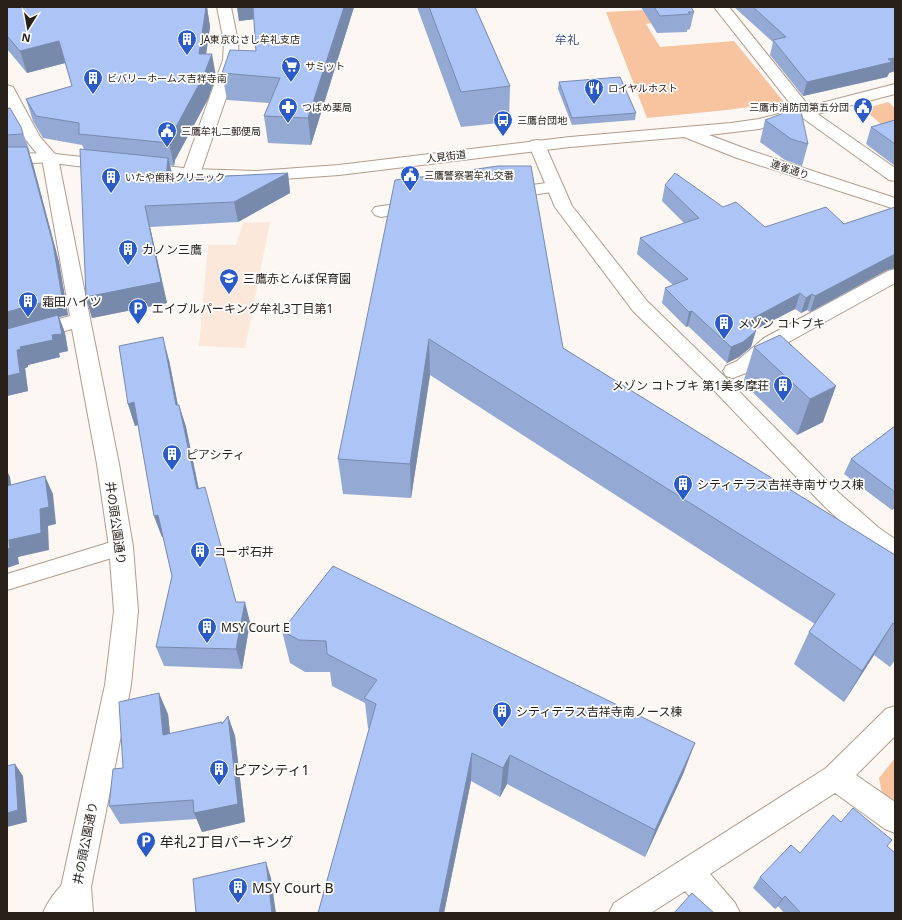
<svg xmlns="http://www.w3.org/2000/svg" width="902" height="920" font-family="'Noto Sans','Noto Sans JP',sans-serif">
<rect width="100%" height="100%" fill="#fcf7f3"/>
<path fill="#fbe8da" d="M270,222L245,348L199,346L208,245H236L243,223Z"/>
<path fill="#f7c49f" d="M645,10L653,23L646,24L660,47L734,41L784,102L727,110L647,118L606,12Z
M888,102L895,108V133L885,128L864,109Z
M895,758V803L882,794L879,778Z"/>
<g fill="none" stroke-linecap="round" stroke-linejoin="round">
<defs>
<path id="service" d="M121,539L128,541L131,547L128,553L7,590V574Z
M76,875L84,879L88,887L84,895L70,913H43C49,899 62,881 76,875Z"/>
<path id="pedestrian" d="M546,183L552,184L555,188L552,192L505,199L499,198L496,194L499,190L505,189Z
M418,201L424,202L427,206L424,210L381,217L375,215L372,211L375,207Z"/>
<path id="minor" d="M714,7H729L812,110L895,168V181L889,180L800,116Z
M537,140L543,141L545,145L572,206L647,301L722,374L839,493L879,528L895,539V561L887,558L863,542L823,505L708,384L633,311L555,207L529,145L531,141Z
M50,153L56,154L58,158L119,464L133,547L138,611L131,685L91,887L93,913H63L61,887L105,685L114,611L109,547L97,464L72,329L7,347V333L70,316L42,158L44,154Z
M895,269V283L778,348L751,371L733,378L726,376L723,371L726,366L737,361L764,338L888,271Z
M895,706V736L856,775L895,802V833L885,829L835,793L710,874L735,903L740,913H705L685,891L651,913H609L614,903L826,768L886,709Z"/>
<path id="tertiary" d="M217,7H231L238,42L239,60L200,174L197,178L191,179L185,178L182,174L223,60L224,42Z
M50,153L56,154L58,158L56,162L7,164V154Z"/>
<path id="secondary" d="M895,84V94L759,129L709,135L749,150L895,198V209L737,158L684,137L570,147L339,175L256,181L191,179L142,173L136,172L133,168L136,164L142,163L191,169L256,171L339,165L570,137L731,123L759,119Z
M7,85L13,87L40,137L55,154L110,160L116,161L119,165L116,169L110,170L44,162L25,139L7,105Z"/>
</defs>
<use href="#service" stroke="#b39b8a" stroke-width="2"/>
<use href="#pedestrian" stroke="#b39b8a" stroke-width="2"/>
<use href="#minor" stroke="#b39b8a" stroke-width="2"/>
<use href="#tertiary" stroke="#b39b8a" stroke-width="2"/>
<use href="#secondary" stroke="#b39b8a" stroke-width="2"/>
<use href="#service" fill="#fff" fill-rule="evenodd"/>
<use href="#pedestrian" fill="#fff" fill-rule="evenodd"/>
<use href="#minor" fill="#fff" fill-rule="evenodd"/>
<use href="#tertiary" fill="#fff" fill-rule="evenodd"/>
<use href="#secondary" fill="#fff" fill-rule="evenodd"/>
</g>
<path fill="#94a9d4" d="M7,7H207L210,27L206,54L216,76L208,99L175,160L174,166L170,165L173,178L288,173L290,193L238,222L150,227L167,303L92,318L86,297L84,149L82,145L43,138L33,121L26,99L72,86L65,63L27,73L7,49Z
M237,7H354L311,145L268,143L264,116L269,103L227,100L222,73L256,51L254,19L239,21Z
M417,7H475L510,86L509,122L461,127Z
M641,7H692V9L694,12L690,29L687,30V32L657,33Z
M734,7H895V71L889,73L887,77L803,96L770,55L773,42Z
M559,82L636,113L635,120L572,125L558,89Z
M7,109L21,127L27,144L30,152H29L33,164L59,262L68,315L59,317L65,333L68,351L59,353L60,357L28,365V367L25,368L28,391L7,396L8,401H7Z
M765,120L808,144L802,166L785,160L760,142Z
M895,120V166L866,144L871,127Z
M470,176L563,348L895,555V660L890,667L874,655L844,702L794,664L809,632L815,624L430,375L411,498L343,494L338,459Z
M665,185L723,207L765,227L844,224L895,207V268L887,270L810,312L807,310L801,313L795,309L755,330L751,347L739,357L727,363L688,326L686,327L662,303L665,288L673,285L637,254L640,238L684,223L662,201Z
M780,335L823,422L797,435L743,383L754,347Z
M169,360L178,405H179L186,427L199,489L236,602L250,622L242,669L164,666L156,647L172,576L163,537H162L154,516L138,425L135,426L128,404Z
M895,426V507L892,510L844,474L851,459Z
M333,566L684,772L645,857L507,784L500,797L471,781L444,913H318L369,729L368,728L365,703L332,686L330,672H305L290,663L282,631Z
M168,714L170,734L223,723L228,716L235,736L245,822L202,832L197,819L120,824L109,806L123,768Z
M841,822L887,846L895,913H784L778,906L775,909L753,888L760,877L800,853Z"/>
<path fill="#788aac" d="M206,7H207L210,27L203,76L199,54Z
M237,7H254L256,19L239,21Z
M344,7H354L311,145L308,118Z
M59,41L65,63L27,73L20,51Z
M212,54L216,76L208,99L175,160L174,166L169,143L170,138Z
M895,58V71L889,73L887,77L803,96L807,82Z
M27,147L33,164L59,262L68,315L59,317L65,333L68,351L59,353L60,357L28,365V367L25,368L28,391L7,396L8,401H7V312Z
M168,158L173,178L166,179Z
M288,173L290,193L238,222L234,202Z
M145,206L150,227L167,303L92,318L86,297Z
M893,254H895V268L887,270L810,312L815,296Z
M800,293L795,309L741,337L746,322Z
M812,294L807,310L801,313L806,298Z
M692,311L688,326L686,327L689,312Z
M756,331L751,347L739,357L727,363L731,347Z
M163,337L169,360L182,427L176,405Z
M429,339L430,375L411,498L410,464Z
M836,386L823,422L797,435L810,399Z
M134,402L141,424L135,426L128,404Z
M179,405L186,427L203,511L197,489Z
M7,471L10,477L14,504L7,489Z
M45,476L53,494L56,524L48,526L49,550L18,557L19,564L7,568V549L9,540L40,509Z
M895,504V507L892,510Z
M158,515L165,536L162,537L154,516Z
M245,602L250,622L242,669L236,649Z
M893,623L874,655L844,702L862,671Z
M159,693L168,714L172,755L163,735Z
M228,716L235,736L245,822L202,832L194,813Z
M695,743L684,772L645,857L655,830Z
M472,753L471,781L444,913H439Z
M510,755L507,784L500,797L503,768Z
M15,764L23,776L27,822L7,827V813Z
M266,862L271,878L276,913H272Z
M785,896L778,906L775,909L782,899Z"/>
<path fill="#acc5f6" stroke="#788aac" d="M7,7H206L199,54H212L203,77L170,138L169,143L79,134V123L36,116L26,99L72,86L59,41L20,51L7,36Z
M253,7H344L308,118L264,116L280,78L222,73L230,50L256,51Z
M429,7H475L510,86L461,92Z
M654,7H691L694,12H688L690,14L660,16Z
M753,7H895V58L888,59L892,62L807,82L773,40L786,37Z
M620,77L636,113L572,118L559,82Z
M800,107L808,144L791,139L765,120Z
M10,108L21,127L23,134L7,135V109Z
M895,120V144L871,127Z
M7,147H27L53,244L62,297L7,312Z
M80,149L168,158L166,179L288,173L234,202L145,206L161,282L86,297Z
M498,166H531L563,348L895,555V625L893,623L862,671L809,632L835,594L429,339L410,464L338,459L395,180L419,177L470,176V170Z
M675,173L723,207L736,202L765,227L826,207L844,224L895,207V254L815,296L812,294L806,298L800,293L746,322L756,331L743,342L731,347L692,311L689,312L665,288L688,279L640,238L699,218L665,185Z
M58,315L62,334L52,335L53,340L20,347L21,349L17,350L20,373L7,376V329Z
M780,335L836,386L810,399L754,347Z
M163,337L176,405H179L197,489L205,487L236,602H245L236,649L156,647L172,576L158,515L154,516L134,402L128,404L119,346Z
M895,426V492L851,459Z
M45,476L49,507L40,509L41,533L9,540L10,548L7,549V486Z
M333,566L695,743L655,830L510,755L503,768L472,753L439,913H318L376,704L364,698L377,680L327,654L326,641L299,640L282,631Z
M159,693L163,735L222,722V724L228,716L238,804L194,813L193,800L109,806L113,769L123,768L119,702Z
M15,764L18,810L7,813V766Z
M853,808L892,840L887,846L895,853V913H801L785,896L782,899L760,877L791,845L800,853L833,815L841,822Z
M266,862L272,913H196L193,879Z
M692,893L714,913H674Z"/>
<defs>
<symbol id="building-pin" viewBox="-11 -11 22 30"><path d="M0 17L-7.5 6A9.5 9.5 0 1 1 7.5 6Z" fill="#2b5bc9" stroke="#fff"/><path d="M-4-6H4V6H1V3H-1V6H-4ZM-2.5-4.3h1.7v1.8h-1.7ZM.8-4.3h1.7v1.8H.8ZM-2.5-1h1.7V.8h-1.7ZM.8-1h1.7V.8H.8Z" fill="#fff"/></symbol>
<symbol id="supermarket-pin" viewBox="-11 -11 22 30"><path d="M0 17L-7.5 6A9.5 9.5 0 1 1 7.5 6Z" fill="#2b5bc9" stroke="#fff"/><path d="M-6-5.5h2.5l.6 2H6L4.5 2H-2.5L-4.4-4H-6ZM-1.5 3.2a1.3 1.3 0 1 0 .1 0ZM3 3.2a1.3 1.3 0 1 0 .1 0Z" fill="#fff"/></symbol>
<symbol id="restaurant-pin" viewBox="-11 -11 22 30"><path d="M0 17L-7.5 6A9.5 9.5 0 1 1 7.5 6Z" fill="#2b5bc9" stroke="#fff"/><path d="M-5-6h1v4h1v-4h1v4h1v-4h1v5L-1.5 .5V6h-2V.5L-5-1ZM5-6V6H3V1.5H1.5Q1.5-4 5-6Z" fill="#fff"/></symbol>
<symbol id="pharmacy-pin" viewBox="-11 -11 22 30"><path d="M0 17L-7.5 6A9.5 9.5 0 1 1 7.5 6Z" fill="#2b5bc9" stroke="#fff"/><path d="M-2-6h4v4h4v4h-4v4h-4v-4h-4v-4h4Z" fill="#fff"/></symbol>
<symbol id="civic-pin" viewBox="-11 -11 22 30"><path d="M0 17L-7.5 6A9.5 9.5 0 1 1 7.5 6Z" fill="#2b5bc9" stroke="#fff"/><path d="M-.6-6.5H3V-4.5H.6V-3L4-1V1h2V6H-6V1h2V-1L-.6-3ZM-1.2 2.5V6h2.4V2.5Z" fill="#fff"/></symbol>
<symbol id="bus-pin" viewBox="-11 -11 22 30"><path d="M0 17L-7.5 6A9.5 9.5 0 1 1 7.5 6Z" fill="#2b5bc9" stroke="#fff"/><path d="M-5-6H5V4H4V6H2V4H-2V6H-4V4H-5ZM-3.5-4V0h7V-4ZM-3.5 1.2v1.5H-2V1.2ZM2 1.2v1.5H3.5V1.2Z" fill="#fff"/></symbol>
<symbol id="school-pin" viewBox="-11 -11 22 30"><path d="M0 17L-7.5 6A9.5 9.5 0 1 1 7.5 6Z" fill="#2b5bc9" stroke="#fff"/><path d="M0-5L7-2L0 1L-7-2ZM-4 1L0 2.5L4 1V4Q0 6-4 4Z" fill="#fff"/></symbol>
<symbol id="parking-pin" viewBox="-11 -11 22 30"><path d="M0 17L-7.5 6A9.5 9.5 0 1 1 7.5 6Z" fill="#2b5bc9" stroke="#fff"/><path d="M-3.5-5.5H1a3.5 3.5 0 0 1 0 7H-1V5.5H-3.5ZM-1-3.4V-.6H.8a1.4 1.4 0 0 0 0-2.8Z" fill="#fff"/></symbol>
</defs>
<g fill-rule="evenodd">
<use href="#building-pin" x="176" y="28" width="22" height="30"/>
<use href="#supermarket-pin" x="280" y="55" width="22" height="30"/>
<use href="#building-pin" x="82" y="67" width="22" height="30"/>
<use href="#restaurant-pin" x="583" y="77" width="22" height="30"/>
<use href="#pharmacy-pin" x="277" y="96" width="22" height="30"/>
<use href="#civic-pin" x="852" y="96" width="22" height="30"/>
<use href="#bus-pin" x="492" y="109" width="22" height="30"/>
<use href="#civic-pin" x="156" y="120" width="22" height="30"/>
<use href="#civic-pin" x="399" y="164" width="22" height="30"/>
<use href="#building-pin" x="100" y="166" width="22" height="30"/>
<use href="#building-pin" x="117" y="238" width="22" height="30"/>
<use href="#school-pin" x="218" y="267" width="22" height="30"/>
<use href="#building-pin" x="17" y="290" width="22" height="30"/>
<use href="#parking-pin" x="127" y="297" width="22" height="30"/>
<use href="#building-pin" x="713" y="312" width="22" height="30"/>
<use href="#building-pin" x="772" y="374" width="22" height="30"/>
<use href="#building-pin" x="161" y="443" width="22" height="30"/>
<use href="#building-pin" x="672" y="473" width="22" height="30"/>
<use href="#building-pin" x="189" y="540" width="22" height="30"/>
<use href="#building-pin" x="196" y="616" width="22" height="30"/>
<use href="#building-pin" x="491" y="700" width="22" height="30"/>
<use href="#building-pin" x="208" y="758" width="22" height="30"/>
<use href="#parking-pin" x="135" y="830" width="22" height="30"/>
<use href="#building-pin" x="227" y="876" width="22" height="30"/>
</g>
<g text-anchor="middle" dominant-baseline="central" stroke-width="3.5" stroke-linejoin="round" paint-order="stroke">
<g font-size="10" fill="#292019" stroke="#fff" text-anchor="start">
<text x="201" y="39">JA東京むさし牟礼支店</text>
<text x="305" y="66">サミット</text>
<text x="107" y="78">ビバリーホームス吉祥寺南</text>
<text x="608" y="88">ロイヤルホスト</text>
<text x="302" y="107">つばめ薬局</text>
<text x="849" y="107" text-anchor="end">三鷹市消防団第五分団</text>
<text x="517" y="120">三鷹台団地</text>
<text x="181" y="131">三鷹牟礼二郵便局</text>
<text x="424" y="175">三鷹警察署牟礼交番</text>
<text x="125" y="177">いたや歯科クリニック</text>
</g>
<g font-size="10" fill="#292019" stroke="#fff">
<text transform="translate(446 156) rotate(-7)">人見街道</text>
<text transform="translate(790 169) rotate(18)">連雀通り</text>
</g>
<g font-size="12" fill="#344f88" stroke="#fff">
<text x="567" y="39">牟礼</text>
</g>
<g font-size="12" fill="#292019" stroke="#fff" text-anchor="start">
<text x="142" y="249">カノン三鷹</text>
<text x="243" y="278">三鷹赤とんぼ保育園</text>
<text x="42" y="301">霜田ハイツ</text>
<text x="152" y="308">エイブルパーキング牟礼3丁目第1</text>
<text x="738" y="323">メゾン コトブキ</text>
<text x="769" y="385" text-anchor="end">メゾン コトブキ 第1美多摩荘</text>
<text x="186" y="454">ピアシティ</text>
<text x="697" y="484">シティテラス吉祥寺南サウス棟</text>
<text x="214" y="551">コーポ石井</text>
<text x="221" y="627">MSY Court E</text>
<text x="516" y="711">シティテラス吉祥寺南ノース棟</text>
</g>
<g font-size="12" fill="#292019" stroke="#fff">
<text transform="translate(116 523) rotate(82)">井の頭公園通り</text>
<text transform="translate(85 843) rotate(-79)">井の頭公園通り</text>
</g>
<g font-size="14" fill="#292019" stroke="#fff" text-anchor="start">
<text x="233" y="769">ピアシティ1</text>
<text x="160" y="841">牟礼2丁目パーキング</text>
<text x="252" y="887">MSY Court B</text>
</g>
</g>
<rect width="902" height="920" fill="none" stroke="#292019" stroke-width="16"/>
<g transform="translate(28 28) rotate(191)" stroke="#ffffff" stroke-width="3" paint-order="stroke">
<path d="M0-3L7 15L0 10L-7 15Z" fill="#292019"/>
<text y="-6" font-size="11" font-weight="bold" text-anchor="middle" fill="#292019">N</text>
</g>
</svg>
